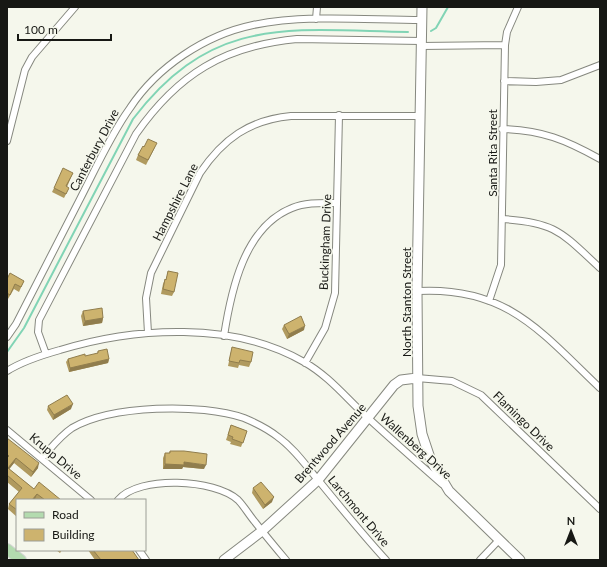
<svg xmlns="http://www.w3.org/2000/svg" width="607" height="567" font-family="Lato,sans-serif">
<rect width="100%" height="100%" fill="#f5f7ec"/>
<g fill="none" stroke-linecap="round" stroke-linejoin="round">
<path stroke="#81d4b5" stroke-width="2" d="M431,31L436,28L448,7
M7,352L24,328L133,119C213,14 290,30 408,32"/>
<defs>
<path id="street" d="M316,19L317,7
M421,46L505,45
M504,81L536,82L561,80L600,65
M502,129C542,130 566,140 600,159
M7,141L25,70L32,57L75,7
M502,219C556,222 562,233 600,268
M417,291C507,286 541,332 600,388
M489,301L501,265L505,45L507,32L518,7
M148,333L146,298L151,273L200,173C223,139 249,120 291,116H421
M224,336C231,291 244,227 292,208C306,202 322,203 337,203
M7,337L16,324C37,283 58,242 79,201C95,170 110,136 130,108C157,67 205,35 253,25C307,14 366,20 422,20
M46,354L38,332L39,320L136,134C178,74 224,46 297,39L421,41
M305,363L325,328L335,293L339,115
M7,371C23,361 42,355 60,350C135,327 234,321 304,362C329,376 347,399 368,418C392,440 417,462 442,484
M417,378L452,381L481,395L600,509
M7,430L91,500
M42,458C51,448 60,436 72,428C111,405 201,403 244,418C256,423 268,429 278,437C295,449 306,466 319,481C341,508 363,535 386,560
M118,500C139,475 215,479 238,500C244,506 249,515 255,522C265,535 275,547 286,560
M139,550L146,560
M480,560L499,540"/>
<path id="secondary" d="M422,7L417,291L418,406L422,434L431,461L449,491L520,560
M224,560L262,531L318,480L394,385L401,380L417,378"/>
<path id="primary" d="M7,549L21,560"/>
</defs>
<use href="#street" stroke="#86887f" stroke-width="8"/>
<use href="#secondary" stroke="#86887f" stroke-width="11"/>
<use href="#primary" stroke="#d5d5d5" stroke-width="12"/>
<use href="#street" stroke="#fff" stroke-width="6"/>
<use href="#secondary" stroke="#fff" stroke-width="9"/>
<use href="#primary" stroke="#b3dbaf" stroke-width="10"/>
</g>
<path fill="#b09a5f" d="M144,147H155L146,165L136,160L138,155Z
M73,173L67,187V192L64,198L52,192L54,188Z
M168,271L174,292L172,296L161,294L163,284L165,279L166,280Z
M7,279L24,281L19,292L14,289L8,299H7Z
M83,311L103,318L102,323L83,326L81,316Z
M284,325L304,330L287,339L282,329Z
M232,347L251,362L249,367L239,365L238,368L228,366Z
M98,351L109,359L108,363L69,372L66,362L68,359L85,356L97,354Z
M48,406L71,409L53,420L47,410Z
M231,425L247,431L241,447L230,444L231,442L226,440Z
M7,438L38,468L31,477L14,463L9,469L34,489L61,500H36L35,499L17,500V517L8,509L9,504L19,492L7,482Z
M170,451L204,469L183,467L182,469H163V458L165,453H169Z
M253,488L272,502L263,509L252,493Z
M56,550H62L60,553Z
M88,550H132L139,560H95Z"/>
<path fill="#907d4d" d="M103,318L102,323L83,326L85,321Z
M305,326L304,330L287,339L289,334Z
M109,359L108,363L69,372L70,368Z
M73,404L71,409L53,420L54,415Z
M16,458L14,463L7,472L8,468Z
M184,462L206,465L204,469L183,467L182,469H163L165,464Z
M39,463L38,468L31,477L33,472Z
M37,494L35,499L34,500H32Z
M274,497L272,502L263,509L265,505Z"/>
<path fill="#cdb36e" stroke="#907d4d" d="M148,139L157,143L148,160L138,155L143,146L144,147Z
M63,168L73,173L66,186L69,188L66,194L54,188Z
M168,271L178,273L174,292L163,289L165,279L166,280Z
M10,273L24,281L21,287L15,284L10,295L7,293V279Z
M102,308L103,318L85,321L83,311Z
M301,316L305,326L289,334L284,325Z
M232,347L253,352L251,362L240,360L239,363L229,361Z
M107,349L109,359L70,368L68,359L85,354V356L98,353V351Z
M67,395L73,404L54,415L48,406Z
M231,425L247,431L243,443L232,439L233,437L228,435Z
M7,438L39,463L33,472L16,458L8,468L34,489L39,482L61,500H45L37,494L32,500H17V510L9,504L22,488L7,475V458L9,456L7,454Z
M170,451H184L207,454L206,465L184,462V465L165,464V453H170Z
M261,482L274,497L265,505L253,488Z
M93,550H132L139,560H101Z"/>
<g text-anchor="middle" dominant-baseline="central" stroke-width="3.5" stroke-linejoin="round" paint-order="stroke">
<g font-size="12" fill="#171814" stroke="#f5f7ec">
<text transform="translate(94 150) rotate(-62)">Canterbury Drive</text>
<text transform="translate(492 153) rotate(-90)">Santa Rita Street</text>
<text transform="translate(175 202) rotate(-63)">Hampshire Lane</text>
<text transform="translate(325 242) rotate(-88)">Buckingham Drive</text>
<text transform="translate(406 302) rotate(-90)">North Stanton Street</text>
<text transform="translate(524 421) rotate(44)">Flamingo Drive</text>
<text transform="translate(330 443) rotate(-49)">Brentwood Avenue</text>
<text transform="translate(416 446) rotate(42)">Wallenberg Drive</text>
<text transform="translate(56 456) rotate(40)">Krupp Drive</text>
<text transform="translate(359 511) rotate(50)">Larchmont Drive</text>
</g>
</g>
<rect width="607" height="567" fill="none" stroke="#171814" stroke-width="16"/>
<rect x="16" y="499" width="130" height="52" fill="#f5f7ec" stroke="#9c9e96"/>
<rect x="24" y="512" width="20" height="6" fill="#b3dbaf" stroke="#9c9e96"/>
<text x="52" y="519" font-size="12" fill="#171814">Road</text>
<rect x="24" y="529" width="20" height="12" fill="#cdb36e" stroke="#9c9e96"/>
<text x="52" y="539" font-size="12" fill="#171814">Building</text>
<g transform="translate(571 531)" stroke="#f5f7ec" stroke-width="3" paint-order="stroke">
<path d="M0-3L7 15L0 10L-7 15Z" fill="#171814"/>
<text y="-6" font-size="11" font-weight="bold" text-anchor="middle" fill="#171814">N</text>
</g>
<path d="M18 34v6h93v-6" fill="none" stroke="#171814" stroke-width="2"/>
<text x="24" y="34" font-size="12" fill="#171814" stroke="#f5f7ec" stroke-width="3" paint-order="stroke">100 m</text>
</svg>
